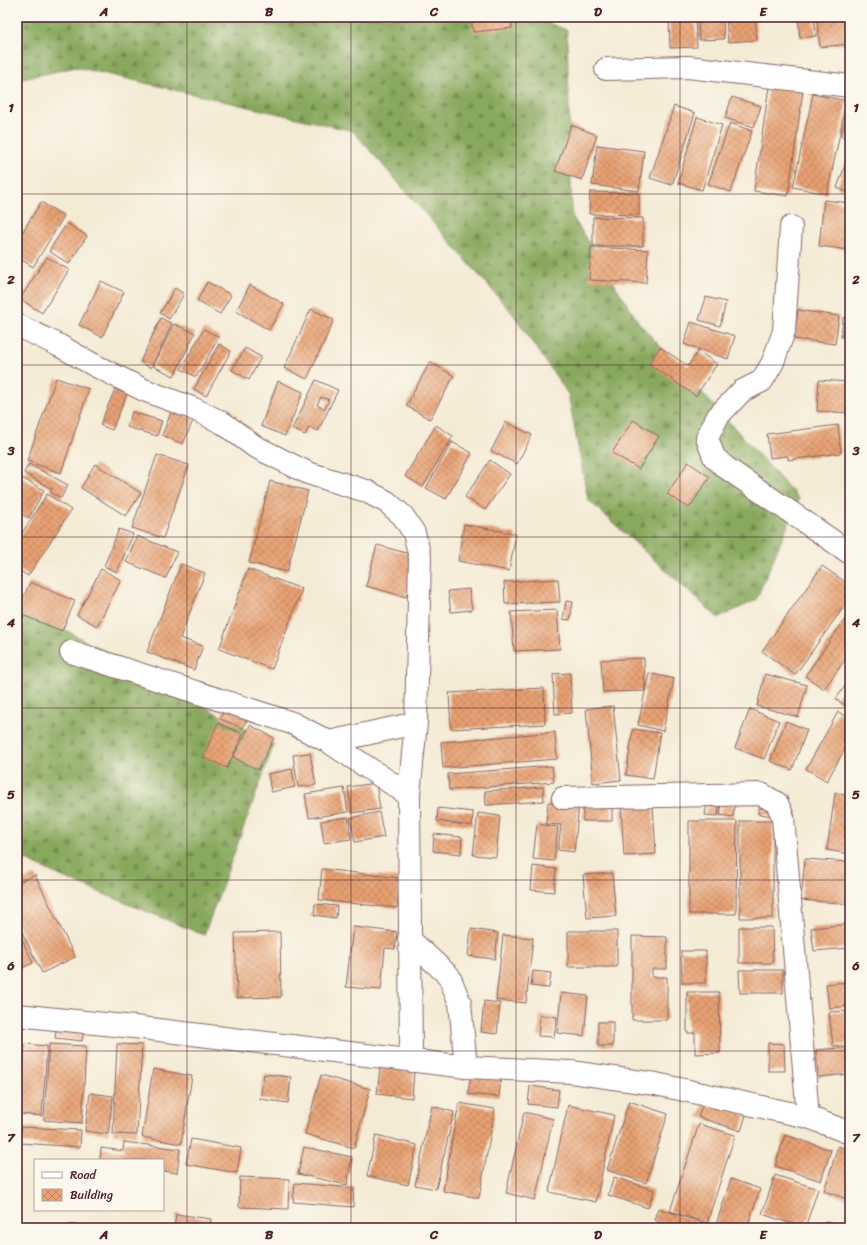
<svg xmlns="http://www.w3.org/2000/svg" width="867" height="1245" font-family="Sriracha,sans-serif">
<defs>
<pattern id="forest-firs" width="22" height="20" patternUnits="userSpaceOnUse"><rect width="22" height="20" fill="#88a95d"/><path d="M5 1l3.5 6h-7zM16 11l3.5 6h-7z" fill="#71894d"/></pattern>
<pattern id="building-cross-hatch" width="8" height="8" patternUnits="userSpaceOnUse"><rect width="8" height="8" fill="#e8a172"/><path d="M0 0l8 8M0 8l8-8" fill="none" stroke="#be835e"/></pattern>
</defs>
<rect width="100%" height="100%" fill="#fbf7ec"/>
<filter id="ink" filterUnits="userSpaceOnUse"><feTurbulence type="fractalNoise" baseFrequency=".025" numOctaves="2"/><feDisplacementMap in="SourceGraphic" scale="8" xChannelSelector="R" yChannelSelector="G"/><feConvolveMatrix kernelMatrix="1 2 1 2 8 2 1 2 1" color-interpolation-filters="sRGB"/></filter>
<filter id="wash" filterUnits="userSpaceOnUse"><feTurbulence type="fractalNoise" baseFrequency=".012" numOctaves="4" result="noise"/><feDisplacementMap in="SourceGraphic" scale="16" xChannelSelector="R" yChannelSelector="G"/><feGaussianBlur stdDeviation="0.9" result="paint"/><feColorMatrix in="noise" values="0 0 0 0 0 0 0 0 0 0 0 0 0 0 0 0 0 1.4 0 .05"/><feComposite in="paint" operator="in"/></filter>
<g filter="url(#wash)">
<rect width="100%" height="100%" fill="#f4ebd5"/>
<path fill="url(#forest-firs)" stroke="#696444" d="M17,17H532L567,30L572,216L639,323L799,499L756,600L718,618L588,500L568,394L513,314L353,131L76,67L17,80Z
M17,603L274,745L204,935L65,878L17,856Z"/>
<g id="blocks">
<path fill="url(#building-cross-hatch)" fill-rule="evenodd" d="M429,17H461V18L430,20Z
M471,17H511L512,28L473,32Z
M669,17H695L697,47L670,48Z
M698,17H723L724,39L699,40Z
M726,17H755L757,40L728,42Z
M798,17H814L816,36L800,38Z
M817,17H850V44L820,47Z
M769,86L803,91L788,196L754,191Z
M813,94L847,101L827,194L793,187Z
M732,97L761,106L754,127L725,118Z
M850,105V139L841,136Z
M674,106L695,113L672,185L650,178Z
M697,117L722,125L702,190L678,183Z
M730,123L752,131L731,192L708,184Z
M571,125L597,135L582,180L555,171Z
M597,145L644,151L639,191L592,185Z
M850,151V193L837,188Z
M590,192L639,193V215L589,214Z
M824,200L850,203V250L819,246Z
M41,202L64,216L33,267L17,257V241Z
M593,217L643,218V246H593Z
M67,223L87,236L69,264L49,251Z
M591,247L648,250L646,283L589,280Z
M47,257L69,270L42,313L20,299Z
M101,281L124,292L102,337L79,325Z
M207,282L231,295L220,314L197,301Z
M250,285L284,304L269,330L236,311Z
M175,288L184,294L169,319L160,313Z
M706,297L726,302L720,326L699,320Z
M311,309L334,320L307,379L284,368Z
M798,310L839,316L835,344L794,339Z
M161,318L172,324L151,368L140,362Z
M843,318H850V338L841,337Z
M691,322L735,336L728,359L684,344Z
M174,324L195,333L174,376L153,366Z
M204,329L219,337L196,377L181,369Z
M219,344L231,351L206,396L194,389Z
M660,347L688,366L698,351L717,364L696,396L649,364Z
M245,348L261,357L249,380L232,370Z
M430,362L454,376L430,419L406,406Z
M56,378L89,389L61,473L27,461Z
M316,380L338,390L318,431L309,427L305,435L292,429ZM321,397L329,400L325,409L317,405Z
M819,380L850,382V413L817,411Z
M278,381L303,392L285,436L261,426Z
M115,389L127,394L112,430L100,425Z
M172,410L194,418L183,444L162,435Z
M132,412L162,421L157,436L127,427Z
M633,420L659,436L639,469L612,453Z
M506,422L532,435L517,464L491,451Z
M436,425L453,436L423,487L405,476Z
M838,425L841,453L788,460V456L770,458L767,434Z
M452,442L472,453L446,499L426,488Z
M157,455L189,465L163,538L132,528Z
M490,460L510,474L485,510L465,497Z
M688,462L710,477L689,508L667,494Z
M29,464L68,485L61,498L50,492L52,489L24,473Z
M95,464L141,493L126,516L81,488Z
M20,477L44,490L29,518L17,512V482Z
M270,481L308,491L287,572L249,563Z
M47,494L71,510L28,576L17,569V541Z
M464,524L516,534L509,571L458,561Z
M119,529L133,534L117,572L104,566Z
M137,536L177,552L166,578L126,562Z
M377,545L417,556L406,597L366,586Z
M181,564L205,573L180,638L203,646L194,670L147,652Z
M822,566L850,585V598L795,675L762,651Z
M101,569L121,580L97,626L77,615Z
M248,569L302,589L272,669L219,649Z
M558,579L560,602L505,604L504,582Z
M30,582L75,601L62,631L17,613Z
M469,589L472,610L451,612L448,591Z
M566,601L573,602L570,620L563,619Z
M557,610L560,649L514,651L511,612Z
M850,612V653L824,689L805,676Z
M644,658L645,691L603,692L601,660Z
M570,673L572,713L555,714L553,674Z
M649,673L674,679L663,731L638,725Z
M765,674L807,685L798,717L757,706Z
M850,679V709L836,699Z
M544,688L545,724L451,729L449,693Z
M613,706L621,780L593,783L586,709Z
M225,707L248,717L243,728L220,719Z
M750,709L779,721L764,759L735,748Z
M838,712L850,718V740L827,781L806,769Z
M786,721L807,730L792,770L770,761Z
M218,723L243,734L227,768L203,757Z
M250,725L274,738L258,770L233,757Z
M633,729L660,733L653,779L626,775Z
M555,732L557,759L443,768L441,742Z
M310,753L316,785L298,787L293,755Z
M552,766L554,782L449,790L448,774Z
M292,769L295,787L271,792L268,774Z
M376,783L380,809L352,813L348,787Z
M543,787L544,801L486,805L485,791Z
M344,788L348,812L309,818L305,794Z
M835,793L850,796V854L827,850Z
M548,802L579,805L574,852L558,850L561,825L546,824Z
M707,803L719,804L718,816L705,815Z
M721,803L735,805L733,817L720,815Z
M583,804H612V821H583Z
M653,806L656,854L624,856L621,809Z
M438,808L473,812L472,826L437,821Z
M759,808L775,810V816L758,814Z
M379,812L384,837L355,842L350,818Z
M478,813L500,816L496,857L473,855Z
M348,817L351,839L324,843L321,821Z
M689,821H737L736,914H689Z
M740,821H773V918H740Z
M537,824L558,827L554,861L533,859Z
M434,834L462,837L461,854L433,851Z
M805,859L850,862V904L801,900Z
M533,866L556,869L554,892L531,890Z
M322,869L400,878L397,908L319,900Z
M612,873L616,916L587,918L583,875Z
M35,875L75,957L42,973L17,922V883Z
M315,904L337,906L336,918L314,915Z
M850,924V948L814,951L811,928Z
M353,927L397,932L395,949L385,948L381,990L346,987Z
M739,927H772L773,963H739Z
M17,928L33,963L17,970Z
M471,929L498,933L495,959L468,956Z
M568,931H617V967H568Z
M280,932L281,997L237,998L235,933Z
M503,935L533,938L526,1003L496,1000Z
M632,936L667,937V969H652V977H667V1020H632Z
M681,951H706V983H682Z
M739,970H783V993H740Z
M533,971L551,973L549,988L531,986Z
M850,982V1006L829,1008L826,984Z
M687,992H719L720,1053L695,1054V1033H687Z
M561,993L588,996L584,1036L557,1033Z
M484,1001L500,1003L497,1034L481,1032Z
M850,1011V1044L833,1046L829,1012Z
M540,1015L557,1017L554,1037L538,1036Z
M598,1022H613V1046H598Z
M57,1025L84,1029L82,1041L55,1038Z
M768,1043L784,1044L785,1071H768Z
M25,1044L47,1046L42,1116L20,1114Z
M49,1044L86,1046L82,1123L44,1120Z
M117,1044L142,1045L137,1135L113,1134Z
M850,1047V1074L818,1077L816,1050Z
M17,1061H21L19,1094H17Z
M380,1068L414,1072L412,1098L377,1094Z
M153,1069L192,1076L181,1144L142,1137Z
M264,1074L291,1077L288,1103L260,1099Z
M471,1074L501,1078L499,1097L468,1094Z
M321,1075L370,1089L354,1148L305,1134Z
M530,1086L559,1090L557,1107L528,1104Z
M90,1093L113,1096L108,1134L85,1131Z
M629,1101L668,1114L646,1183L607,1170Z
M704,1101L746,1115L741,1131L698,1117Z
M459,1103L495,1109L479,1198L443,1191Z
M568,1105L614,1115L596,1202L549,1192Z
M432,1106L454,1112L436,1189L415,1185Z
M524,1112L553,1119L535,1200L506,1193Z
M699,1124L735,1135L707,1223L670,1211Z
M21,1127L81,1130L80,1147L20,1143Z
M376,1135L417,1145L408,1185L367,1176Z
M785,1135L831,1150L821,1181L775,1166Z
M191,1139L241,1148L237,1173L186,1164Z
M124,1142L180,1149L177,1173L163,1171V1160H100L101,1148L123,1151Z
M838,1146L850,1150V1200L824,1191Z
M304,1147L352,1157L347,1185L298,1174Z
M775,1175L818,1189L805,1228L762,1214Z
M240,1177L289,1179L288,1209L239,1207Z
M614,1177L654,1190L648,1208L608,1195Z
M731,1179L760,1189L747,1228H715Z
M295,1183L354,1188L353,1207L293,1202Z
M658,1208L703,1223L701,1228H677L654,1220Z
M176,1214L211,1219L210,1228H174Z
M825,1221L846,1228H823Z
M68,1224L94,1227L93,1228H68Z"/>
</g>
</g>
<g filter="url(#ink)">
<use href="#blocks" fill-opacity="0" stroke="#866666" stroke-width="1"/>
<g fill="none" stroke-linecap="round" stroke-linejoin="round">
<defs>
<path id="minor" d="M606,69L688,67L850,86
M791,227L784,331L773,362L762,381L742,391L718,416L707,438L714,457L725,467L850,553
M17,325L60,346L94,365L144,390L192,408L223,423L254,446L308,473L366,491L387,502L403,516L414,533L420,557L416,723L409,795L411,1061
M71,652L292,723L329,742L409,795
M329,742L416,723
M563,798L761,794L777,803L783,817L808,1117
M409,939L449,976L460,1003L466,1067
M17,1015L134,1027L466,1067L571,1072L656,1084L808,1117L850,1133"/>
</defs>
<use href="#minor" stroke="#866666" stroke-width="24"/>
<use href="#minor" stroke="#fff" stroke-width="22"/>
</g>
</g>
<path fill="none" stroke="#4a1f2b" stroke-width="1" stroke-opacity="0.55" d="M187,17V1228M351,17V1228M516,17V1228M680,17V1228M17,194H850M17,365H850M17,537H850M17,708H850M17,880H850M17,1051H850"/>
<rect width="867" height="1245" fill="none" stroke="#fbf7ec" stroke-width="44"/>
<rect x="34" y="1159" width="130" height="52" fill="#fbf7ec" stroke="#b4a19f"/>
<rect x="42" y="1172" width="20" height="6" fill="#ffffff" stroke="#b4a19f"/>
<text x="70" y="1179" font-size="12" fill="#4a1f2b">Road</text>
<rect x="42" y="1189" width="20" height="12" fill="url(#building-cross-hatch)" stroke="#b4a19f"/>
<text x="70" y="1199" font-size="12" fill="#4a1f2b">Building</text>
<rect x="22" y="22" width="823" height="1201" fill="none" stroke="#4a1f2b" stroke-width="1.5"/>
<g font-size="13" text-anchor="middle" font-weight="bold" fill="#4a1f2b">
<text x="104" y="16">A</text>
<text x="269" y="16">B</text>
<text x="434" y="16">C</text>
<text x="598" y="16">D</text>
<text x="763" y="16">E</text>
<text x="11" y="112">1</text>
<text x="856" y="112">1</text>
<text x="11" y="284">2</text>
<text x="856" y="284">2</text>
<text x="11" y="455">3</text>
<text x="856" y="455">3</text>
<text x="11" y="627">4</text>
<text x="856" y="627">4</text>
<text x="11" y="799">5</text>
<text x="856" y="799">5</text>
<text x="11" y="970">6</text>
<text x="856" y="970">6</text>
<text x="11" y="1142">7</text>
<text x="856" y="1142">7</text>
<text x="104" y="1239">A</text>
<text x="269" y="1239">B</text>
<text x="434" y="1239">C</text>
<text x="598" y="1239">D</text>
<text x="763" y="1239">E</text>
</g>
</svg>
